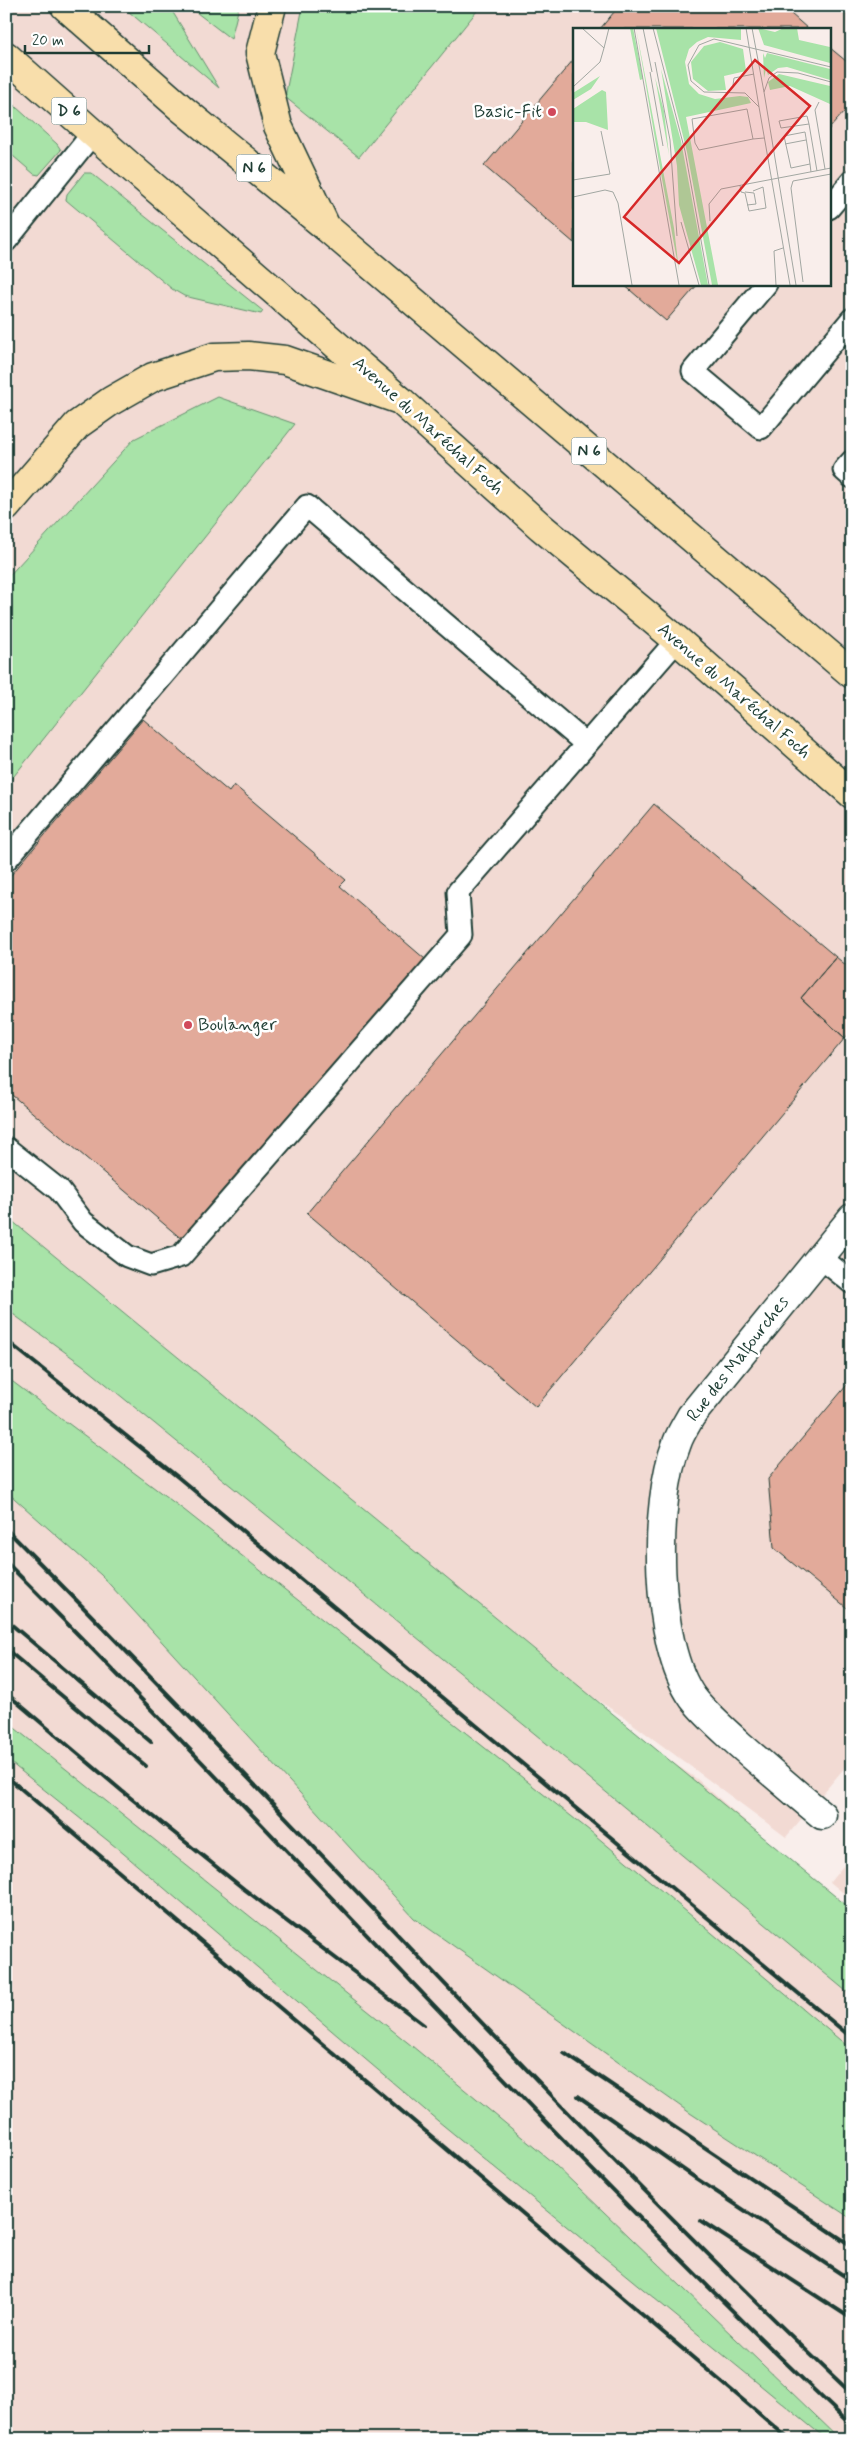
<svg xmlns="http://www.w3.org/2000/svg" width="858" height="2445" font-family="Mynerve,sans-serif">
<rect width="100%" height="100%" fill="#f9eeeb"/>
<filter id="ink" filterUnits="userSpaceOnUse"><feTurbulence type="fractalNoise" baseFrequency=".02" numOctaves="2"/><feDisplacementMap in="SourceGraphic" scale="10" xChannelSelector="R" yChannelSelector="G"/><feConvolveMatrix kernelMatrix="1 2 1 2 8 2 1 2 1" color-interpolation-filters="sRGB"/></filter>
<g filter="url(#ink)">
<path fill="#f2dad3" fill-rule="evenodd" d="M6,6H852V1759L786,1837L625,1718L121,1390L697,1779L852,1915V2439H6ZM574,29H829V284H574Z
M852,1855V1900L830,1882Z"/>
<path fill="#a8e3a8" stroke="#64906e" d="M122,6H169L219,88Z
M188,6H239L231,39Z
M303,6H481L359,157L285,97Z
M6,98L57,144L61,150L39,175L34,174L6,150Z
M84,173H91L263,311L261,314L184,296L172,289L66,200L67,194Z
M218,397L295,424L6,786V579L134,439Z
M6,1216L852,1910V1996L589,1778L84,1366L6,1309Z
M6,1375L13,1382L184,1510L590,1831L852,2050V2219L690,2113L414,1918L101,1575L6,1491Z
M6,1721L412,2046L552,2162L840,2439H826L438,2121L117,1848L6,1759Z"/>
<path fill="#e2aa9a" stroke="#1f3d34" d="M619,6H782L808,29H600Z
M829,47L852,66V103L829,129Z
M574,59V243L484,166Z
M623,284H698L666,321Z
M143,719L229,792L234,785L346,880L340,886L425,959L184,1241L6,1090V881Z
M654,804L836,957L801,998L845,1038L536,1407L307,1213Z
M836,957L852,970V1030L845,1038L801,998Z
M852,1379V1612L774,1548L768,1479Z"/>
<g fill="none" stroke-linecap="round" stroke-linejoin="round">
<defs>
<path id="lane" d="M829,208L852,181
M6,241L93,133
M766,284L693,371L761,428L852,319
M852,461L844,470L852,477
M6,860L307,506L586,744
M6,1148L59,1190L83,1222L127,1256L151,1265L181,1256L461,935L458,892L677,640
M820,1257L852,1283"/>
<path id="street" d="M822,1815C794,1792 766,1768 739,1744C723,1729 706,1715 693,1698C654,1644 653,1503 677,1443C680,1434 686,1425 691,1416L852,1218"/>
<path id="primary" d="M65,6L181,108L326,227
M6,56L131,167L400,400"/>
<path id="highway" d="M272,6L260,53L278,126L326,227L852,674
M6,507L77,425L111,401L153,377L214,357L248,356L285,360L400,400L541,527L677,640L852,794"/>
</defs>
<use href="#lane" stroke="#1f3d34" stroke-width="25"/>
<use href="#street" stroke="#1f3d34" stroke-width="31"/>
<use href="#primary" stroke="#1f3d34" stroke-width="31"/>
<use href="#highway" stroke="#1f3d34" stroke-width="31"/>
<use href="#lane" stroke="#fff" stroke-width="21"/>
<use href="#street" stroke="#fff" stroke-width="28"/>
<use href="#primary" stroke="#f8deab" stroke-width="28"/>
<use href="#highway" stroke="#f8deab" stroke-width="28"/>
<path stroke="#1f3d34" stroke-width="4" d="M6,1340L179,1478L852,2038
M6,1529C291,1814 559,2117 852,2394
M6,1562C292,1847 558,2149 852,2426
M6,1620L151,1742
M6,1649L146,1766
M6,1693L122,1791L244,1889L424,2025
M6,1776L789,2439
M564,2053L852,2246
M578,2096L694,2177L852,2281
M701,2221L852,2319"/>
</g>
</g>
<g fill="#d1495b" stroke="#fff" stroke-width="2">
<circle cx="552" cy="112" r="5"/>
<circle cx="188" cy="1025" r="5"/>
</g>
<g text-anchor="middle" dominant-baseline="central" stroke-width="5" stroke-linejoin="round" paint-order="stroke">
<g fill="#fff" stroke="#627771" stroke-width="1">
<rect x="51.5" y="97.5" width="35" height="27" rx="4"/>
<rect x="236.5" y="154.5" width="35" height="27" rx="4"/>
<rect x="571.5" y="437.5" width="35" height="27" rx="4"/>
</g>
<g font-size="16" font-weight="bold" fill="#1f3d34">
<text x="69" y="111">D 6</text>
<text x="254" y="168">N 6</text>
<text x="589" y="451">N 6</text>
</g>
<g font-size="18" fill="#1f3d34" stroke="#fff" text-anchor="end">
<text x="542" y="112">Basic-Fit</text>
<text x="198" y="1025" text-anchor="start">Boulanger</text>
</g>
<g font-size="18" fill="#1f3d34" stroke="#fff">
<text transform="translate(428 426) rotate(42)">Avenue du Maréchal Foch</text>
<text transform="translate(734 691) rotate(41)">Avenue du Maréchal Foch</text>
<text transform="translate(738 1359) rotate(-52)">Rue des Malfourches</text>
</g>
</g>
<g transform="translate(573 28)">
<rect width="258" height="258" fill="#f9eeeb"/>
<path d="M57,0H60L70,51L67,52ZM63,0L101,200L106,243L87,140ZM83,0H168V12L135,9L124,14L116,21L112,34L116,56L126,66L142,71L167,68L175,69L178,75L113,89L145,257H139L114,124ZM185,0L202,4L211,0H224L226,12L257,19V35L191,17ZM147,14L170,21L173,43L151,48L153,62L135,63L120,51L118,34L131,18ZM190,25L192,30L194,25L257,41V52L214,39L205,40L195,47L193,41L191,50ZM88,41L108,113L135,257H128L106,177L104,138ZM206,46L257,58V76L217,58L197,62L195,54ZM27,48L18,61L0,72V65ZM82,49L91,83L96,127ZM29,62L33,64L35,102L13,94H0V81Z" fill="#a8e3a8"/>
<path fill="none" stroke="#a2a7a2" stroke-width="1" d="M61,0L106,257M70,0L79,44M80,0L112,123L136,257M173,0L186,79M179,0L191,64M31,20L36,0M82,34L97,112L104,208M77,44L90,118M160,57L161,50L181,46M0,59L27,34L31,20L9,0M246,74L242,82L252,141M234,88L236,96L208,100L206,93ZM236,96L244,143M180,111L126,122L122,115L119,91L174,81L180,111L191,110M212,116L233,112M237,136L218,140L211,108L232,104L234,116L237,136L238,144M0,152L37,146L28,103M167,157L168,164L172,165L176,183L193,180L190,159L180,163M172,164L181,165L183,176L174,177M0,169L32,162L40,164L45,175L59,257M137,193L136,176L148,161L258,140M108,194L126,257M230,254L218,160L220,153L258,146M203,257L201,223L210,220M217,257L186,79L172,65L131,64L118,53L115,37L126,17L141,11L258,39M223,257L191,64L196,50L204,44L225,45L258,54"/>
<path fill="#d62828" fill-opacity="0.15" stroke="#d62828" stroke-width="2.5" d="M182,32L237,78L106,235L51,189Z"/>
<rect width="258" height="258" fill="none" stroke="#1f3d34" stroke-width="2.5"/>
</g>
<rect width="858" height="2445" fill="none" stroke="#fff" stroke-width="25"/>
<rect x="12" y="12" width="833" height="2420" fill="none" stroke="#1f3d34" stroke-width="2" filter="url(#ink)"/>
<path d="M25 45v8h124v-8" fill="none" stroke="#1f3d34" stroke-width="2.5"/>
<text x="32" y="45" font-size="15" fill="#1f3d34" stroke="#ffffff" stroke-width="4" paint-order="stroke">20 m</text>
</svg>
